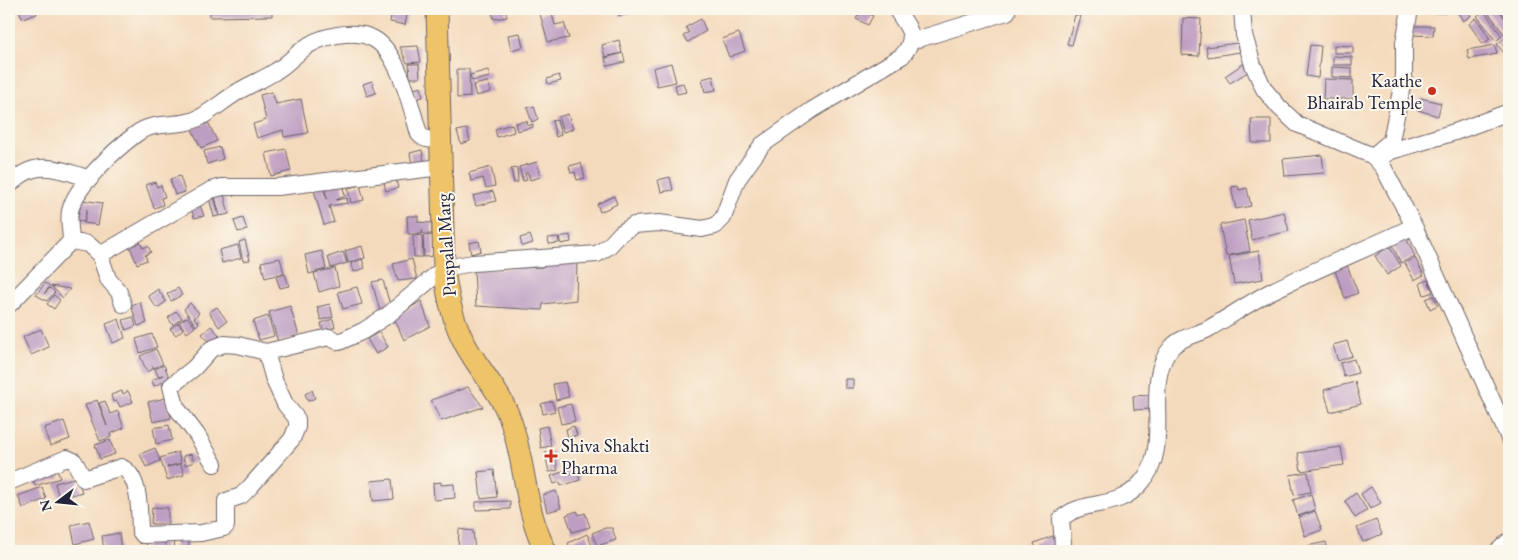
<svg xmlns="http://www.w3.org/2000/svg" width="1518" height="560" font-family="'EB Garamond',serif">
<rect width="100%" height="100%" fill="#fbf7ec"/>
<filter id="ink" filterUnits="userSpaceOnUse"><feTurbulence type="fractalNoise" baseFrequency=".02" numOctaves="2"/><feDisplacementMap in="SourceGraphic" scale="10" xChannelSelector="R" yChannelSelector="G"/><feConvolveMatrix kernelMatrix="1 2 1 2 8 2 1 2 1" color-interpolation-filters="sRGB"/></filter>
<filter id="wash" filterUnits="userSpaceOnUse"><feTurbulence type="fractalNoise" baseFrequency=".0096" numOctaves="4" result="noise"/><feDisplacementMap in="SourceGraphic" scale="20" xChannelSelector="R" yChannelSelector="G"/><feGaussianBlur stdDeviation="1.12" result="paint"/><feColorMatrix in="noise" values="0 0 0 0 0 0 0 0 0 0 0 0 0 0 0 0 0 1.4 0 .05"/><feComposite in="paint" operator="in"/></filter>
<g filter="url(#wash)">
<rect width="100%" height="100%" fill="#f4dabc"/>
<g id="blocks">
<path fill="#bd9ec2" d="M19,9H35L37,14L22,18Z
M210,9H272V16L210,17Z
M392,9H408L405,25L390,22Z
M491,9H505L507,17L494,19Z
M617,9H636L637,12L619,16Z
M1426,9H1448L1447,13L1425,12Z
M1456,9H1467L1471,16L1463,21Z
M1488,9H1498L1509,24V31L1504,34L1486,10Z
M1499,9H1509V22Z
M861,10L873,16L868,25L856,19Z
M551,11L555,25L564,23L569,38L548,42L540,14Z
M1484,11L1502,36L1496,41L1477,16Z
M1075,15L1080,16L1072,45L1067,44Z
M1183,18L1201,19L1199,56L1182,55Z
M1476,18L1490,39L1483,44L1469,24Z
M701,19L706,31L688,42L683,36L689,33L686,27Z
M1413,26H1434L1433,36L1413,35Z
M520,33L523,47L511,50L508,35Z
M739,33L745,51L729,57L722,39Z
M1505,38L1509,44V60L1497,44Z
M619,40L622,53L605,57L602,45Z
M1238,43L1240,52L1208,57L1206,47Z
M1310,45L1321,46L1318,78L1306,76Z
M1334,45L1353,46V53H1334Z
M1495,45L1497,54L1469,59L1467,50Z
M418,46L421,62L407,63L400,47Z
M623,53L625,62L607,66L605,58Z
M1333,56L1352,57V65H1333Z
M671,63L676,82L657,86L653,68Z
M409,64H419L420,78H410Z
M1243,64L1248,72L1230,83L1225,76Z
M1332,67L1352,68V78L1332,77Z
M457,69H469L470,97L457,98Z
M488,70L490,77L472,81L470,75Z
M559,75L561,81L548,84L547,79Z
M713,76L716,90L705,92L702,79Z
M1324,79L1353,80V99H1323Z
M372,81L376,93L367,96L363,84Z
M488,82L491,92L476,96L473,85Z
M683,83L686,92L677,94L675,85Z
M421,87L423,97L416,99L414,89Z
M272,92L276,104L301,99L308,133L284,137L283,130L257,138L253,124L266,120L260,95Z
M1421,98L1441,103L1438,116L1418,110Z
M534,106L538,119L532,122L527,108Z
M568,114L573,129L563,132L558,117Z
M1251,119H1271V143H1252Z
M557,120L561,135L556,137L552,121Z
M527,121L528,126L533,124V127L517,131L515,123Z
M208,122L217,141L201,148L192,129Z
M512,124L514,132L497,137L495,129Z
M467,129L470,141L461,144L457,131Z
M220,147L223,159L207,164L204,151Z
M286,149L291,171L271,176L266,153Z
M422,150L424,161L412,164L410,153Z
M1322,155L1324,173L1285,176L1283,159Z
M537,162L541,177L530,180L528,173H525L527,180L523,181L519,167Z
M581,163L585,178L577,180L575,172L571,173L569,166Z
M491,167L495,186L486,188L483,178L471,181L469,173Z
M517,168L518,182L514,183L511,169Z
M180,176L185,192L175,195L170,179Z
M670,177L673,190L661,192L658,180Z
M396,180L398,188L386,191L384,183Z
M155,182L157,187L161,185L165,197L161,198L163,205L154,208L146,185Z
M342,183L345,196L336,200L347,198L348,203L329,206L334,222L324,225L313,187L322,185L327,199L324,186Z
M360,185L364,200L351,203L348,188Z
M1238,186L1239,190L1247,188L1251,206L1236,209L1232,192V187Z
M493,191L496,201L476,206L473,196Z
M224,195L229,214L220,216L215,197Z
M614,196L617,204L600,212L597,204Z
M214,197L219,216L214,217L209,198Z
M82,200L102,203L98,225L84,223L87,209L84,222L77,220Z
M200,205L204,216L194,218L191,208Z
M1284,212L1289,231L1252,240L1248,220Z
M407,216H418V222L432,223V234H423L422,230V234H408Z
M243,218L247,230L238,232L234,221Z
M1244,220L1250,251L1226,256L1220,225Z
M422,235L423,257H414L413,236Z
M433,235L434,256L424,257L423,236Z
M530,235L533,243L522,246L520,238Z
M570,235L571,242L561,244L559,237Z
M1405,236L1415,256L1401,263L1391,243Z
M558,237L559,243L549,244L548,238Z
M245,240L250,260L243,261L239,242Z
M479,241L481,251L471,254L469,243Z
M140,242L143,248L148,246L151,252L145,255L147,260L137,264L130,247Z
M238,245L241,258L222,263L219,250Z
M362,246L365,258L348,263L345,251Z
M1389,246L1401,266L1387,275L1375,256Z
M322,251L326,269L309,274L305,255Z
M1259,251L1263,279L1234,284L1229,256Z
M343,252L347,263L331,268L328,257Z
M280,258L284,273L265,278L261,262Z
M1415,258L1424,275L1414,280L1405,263Z
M362,259L365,268L354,272L351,263Z
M412,259L417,279L398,281L393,264Z
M577,260L576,300L543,304L542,310L476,306L474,270L542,267V264Z
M1346,263L1358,293L1345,298L1334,268Z
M335,268L339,286L319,292L314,273Z
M285,274L289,286L280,288L276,277Z
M383,280L390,305L380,311L372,282Z
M1428,280L1433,292L1424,295L1420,283Z
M45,283L50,286L44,294L50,288L55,292L47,301L36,295Z
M51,286L70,289L63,298Z
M357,287L362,304L343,309L338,292Z
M178,288L182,295L171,301L167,294Z
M158,289L166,302L157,308L148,296Z
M54,295L60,300L54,309L47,304Z
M1434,296L1438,305L1430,309L1426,299Z
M421,301L430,326L404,340L394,318Z
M140,302L147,323L138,326L131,305Z
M190,303L199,313L194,318L199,323L196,326L184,309Z
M330,304L333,317L321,320L317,307Z
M290,306L299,336L278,342L269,312Z
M217,307L227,321L219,327L209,312Z
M176,311L182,318L173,325L168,318Z
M268,316L274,336L259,340L253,321Z
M133,317L136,326L126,330L123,320Z
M187,317L195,327L187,333L179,322Z
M119,319L125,338L113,343L106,324Z
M333,319L335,327L323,331L321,323Z
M178,323L183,329L176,335L170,329Z
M211,326L220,336L211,344L202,334Z
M41,329L49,347L31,355L23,337Z
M379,332L388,347L376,354L367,339Z
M152,334L157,347L140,353L136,339Z
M1347,341L1352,356L1338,361L1333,345Z
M156,349L163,364L154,368L152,365L154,368L147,372L140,356Z
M1354,359L1358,373L1344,377L1340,363Z
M164,365L170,379L154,386L152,380L163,375L158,376L155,369Z
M845,379H853V388H845Z
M565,382L569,397L556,400L553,384Z
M1355,382L1361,404L1330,412L1324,390Z
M468,387L483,407L441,421L431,400Z
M312,390L315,398L308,401L305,394Z
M122,391L123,394L128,391L133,402L120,407L117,401L113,402L111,395Z
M1149,395L1150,409L1134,410L1133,396Z
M166,398L171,418L153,422L148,402Z
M97,400L107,426L99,403L105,401L110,414L118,411L124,428L110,434L111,437L100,441L85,405Z
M552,401L555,411L543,414L541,404Z
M571,404L575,421L561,424L557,407Z
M64,421L70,439L50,446L44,428Z
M169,425L172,440L156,444L153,428Z
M547,426L551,446L541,448L538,428Z
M574,426L577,435L568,438L566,429Z
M110,440L115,454L100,459L95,445Z
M1341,447L1344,465L1301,471L1298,453Z
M155,448L160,461L146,467L140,454Z
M553,451L558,470L549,472L545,453Z
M178,452L181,463L167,467L181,464L184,475L167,480L160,458Z
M191,454L194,462L185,465L183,456Z
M56,467L60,478L35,486L31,475Z
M494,470L497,497L481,499L478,472Z
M568,470L569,474L577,472L580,480L561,486L560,482L554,484L551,476Z
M1308,472L1311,492L1294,495L1290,475Z
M77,477L82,492L59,499L55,483Z
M392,479L394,499L373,501L371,481Z
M441,482V485L454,484L455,498L434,500L433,483Z
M42,487L46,499L23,508L18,496Z
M1371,487L1381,503L1370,509L1361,494Z
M556,491L561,508L547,512L543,495Z
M1356,493L1367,510L1355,518L1345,501Z
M1311,494L1315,510L1298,516L1293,500Z
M510,501V509L476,510V502Z
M152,507L168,508V524H151Z
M577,511L579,515L585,513L590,527L572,532L566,515Z
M1315,511L1322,530L1305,536L1299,517Z
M1376,520L1382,534L1363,542L1357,528Z
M89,521L94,539L75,544L71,525Z
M605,528H612L616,540L597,546L592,533Z
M459,529L473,531L475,551H458Z
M119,533L121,550L104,551L102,536Z
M587,534L593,548L585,551H572L568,543Z
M1053,536L1058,548L1051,551H1037L1034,543Z
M175,538L189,540L188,551H174Z
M147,541L165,543L164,551H146Z
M1326,542L1328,551H1309L1307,546Z"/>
</g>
</g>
<g filter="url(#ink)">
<use href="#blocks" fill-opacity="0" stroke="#6c6268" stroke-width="1"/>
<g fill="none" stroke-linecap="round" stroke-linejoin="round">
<defs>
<path id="minor" d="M1242,9L1244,35L1253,65L1264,89L1279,107L1297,124L1373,156L1383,167L1414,226L1509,438
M912,41L1007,12
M1373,156L1391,141L1404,76V43L1410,9
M1379,158L1391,151L1455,132L1509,112
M9,186C34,157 59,169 90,179
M71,241C71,232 68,220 70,211C76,185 115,150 136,134C155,119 180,129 201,117C214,109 226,99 239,91C251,84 264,79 276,71C286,65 293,57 302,50C318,36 354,28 374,39C399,53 411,107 419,134C425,141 432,140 441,139
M100,255L108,279L119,292L123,304
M9,305L71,241L88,244L100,255L211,190L222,187H278L441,167
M214,464L197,435L176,407L171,386L194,368L211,349L224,344L238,345L266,352L329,337L339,342L363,331L388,315L444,268L473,263L597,254L609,246L621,233L634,225L659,223L702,229L715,226L723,218L737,180L762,145L812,110L902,56C919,36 908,28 896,9
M9,482L67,458L74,461L84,479L121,467C141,476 139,512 140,531L143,535L201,533L224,528L226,526V501L241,496L250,487L292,439L297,427V419L285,404L274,380L266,352
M1063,544L1061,519C1085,497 1116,512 1141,483C1175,445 1140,382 1172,347C1180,337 1197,335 1208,329C1229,317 1249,303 1270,292C1318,268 1367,249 1414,226
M1498,551L1509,541"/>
<path id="major" d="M437,9L444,268C447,295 452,320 465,344C479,370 500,391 510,419C526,462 524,511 546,551"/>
</defs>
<use href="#minor" stroke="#6c6268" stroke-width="18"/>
<use href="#major" stroke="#6c6268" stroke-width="23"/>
<use href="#minor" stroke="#fff" stroke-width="16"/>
<use href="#major" stroke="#efc469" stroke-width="21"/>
</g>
</g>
<g fill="#c8321e" stroke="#fbf7ec" stroke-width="2">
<circle cx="1432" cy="91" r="5"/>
<path d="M548.5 448.5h5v5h5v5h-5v5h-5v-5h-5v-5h5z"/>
</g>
<g text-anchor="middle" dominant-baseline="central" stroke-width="4" stroke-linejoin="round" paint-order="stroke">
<g font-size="19" fill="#22223b" stroke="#fbf7ec" text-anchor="end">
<text x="1422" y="80">Kaathe<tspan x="1422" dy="22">Bhairab Temple</tspan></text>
<text x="561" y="445" text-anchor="start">Shiva Shakti<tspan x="561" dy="22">Pharma</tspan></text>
</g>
<g font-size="19" fill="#22223b" stroke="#fbf7ec">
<text transform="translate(446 245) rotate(-94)">Puspalal Marg</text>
</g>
</g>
<rect width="1518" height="560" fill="none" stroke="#fbf7ec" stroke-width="30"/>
<g transform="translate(58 502) rotate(254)" stroke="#fbf7ec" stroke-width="4" paint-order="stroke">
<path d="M0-4L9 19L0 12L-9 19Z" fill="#22223b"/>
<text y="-8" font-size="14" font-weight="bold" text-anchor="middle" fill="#22223b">N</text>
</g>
</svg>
